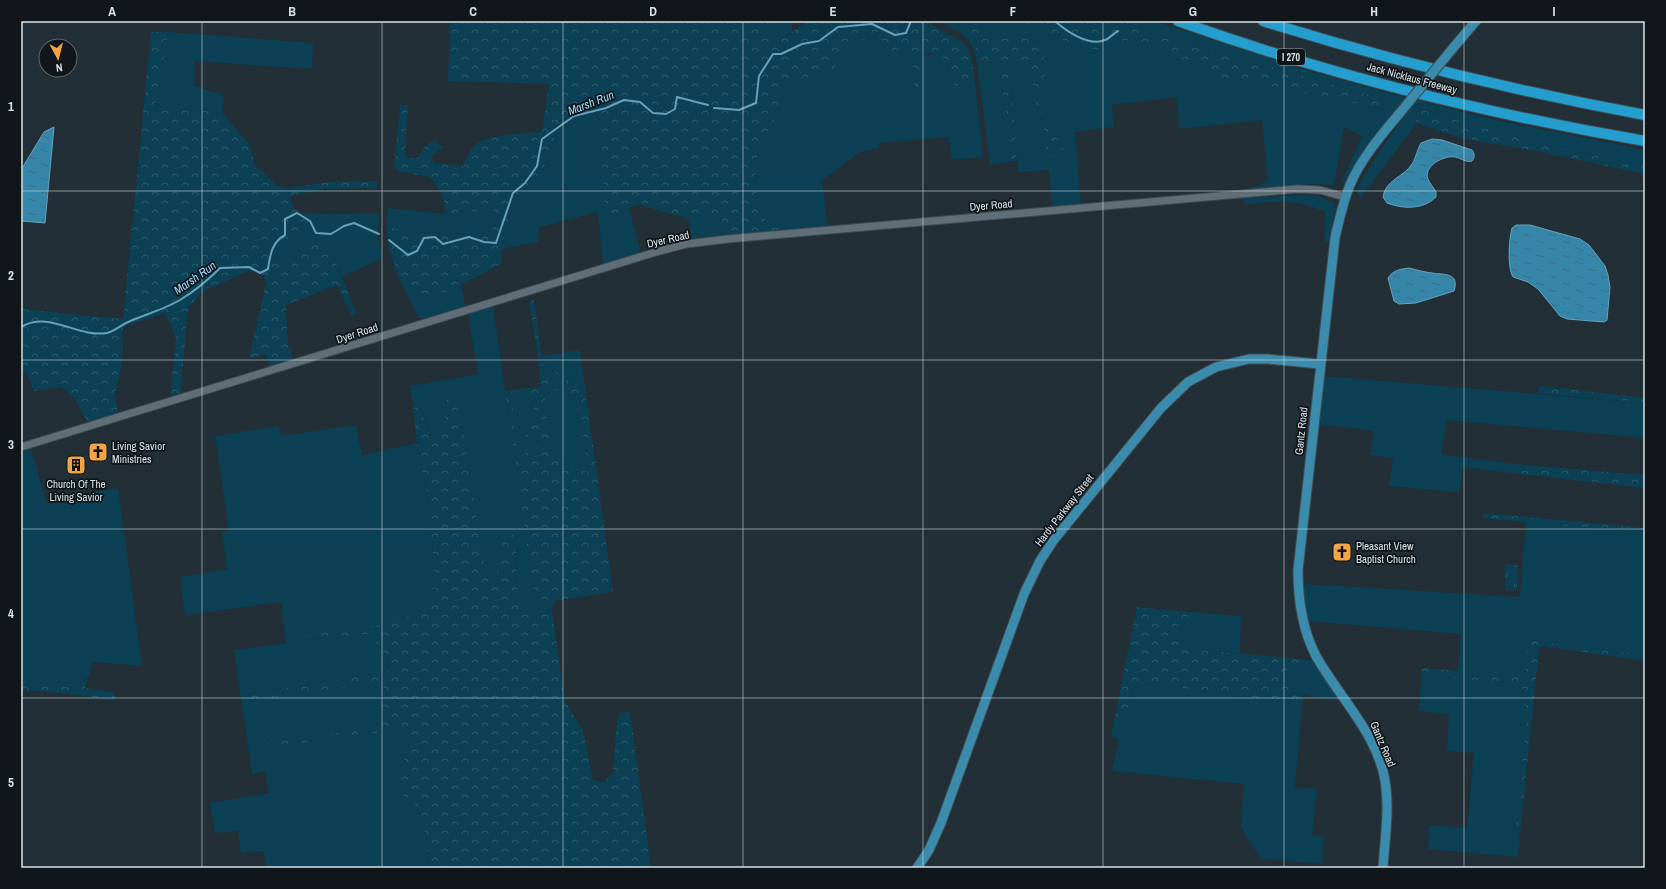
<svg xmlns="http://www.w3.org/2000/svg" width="1666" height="889" font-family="'Archivo Narrow',sans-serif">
<defs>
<pattern id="forest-crowns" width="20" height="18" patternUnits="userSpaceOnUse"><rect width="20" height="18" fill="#0b4055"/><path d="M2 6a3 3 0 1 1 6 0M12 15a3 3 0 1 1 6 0" fill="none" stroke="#2e5b6d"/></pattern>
<pattern id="park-tufts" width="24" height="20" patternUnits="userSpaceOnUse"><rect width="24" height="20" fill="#0b4055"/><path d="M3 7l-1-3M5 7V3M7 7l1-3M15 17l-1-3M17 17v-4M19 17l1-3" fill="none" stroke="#2e5b6d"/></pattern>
<pattern id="water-ripples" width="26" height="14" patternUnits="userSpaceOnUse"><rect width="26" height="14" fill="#3586a9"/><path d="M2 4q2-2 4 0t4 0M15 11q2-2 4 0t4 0" fill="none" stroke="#396f86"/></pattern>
</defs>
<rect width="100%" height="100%" fill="#222f36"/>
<path fill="#0b4055" d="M771,21H792V31L776,44H771L768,38Z
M939,21H1021L1075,46L1110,47L1117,41L1135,40L1151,44L1172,54L1176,59L1205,68L1216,79H1240L1281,91H1293L1366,105L1384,110L1388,107L1387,100L1151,33L1149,26L1135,21H1155L1299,68L1406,98C1383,125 1361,152 1344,182L1342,181L1362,136L1344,127L1334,185L1313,184L1248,189L1268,182L1262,120L1180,129L1176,97L1112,105L1114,127L1075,132L1081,204L1052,208L1049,170L1018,172L1017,161L1010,66L1014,62H1026L1031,64L1035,102L1044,129L1047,154H1059L1068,158L1042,112L1040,102L1048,62L1039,53L1036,41L1019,35L1002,38L976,26L975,45L979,63L995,62L999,66L1012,161L990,165L977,62C971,34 963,35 939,21Z
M880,31L884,35L879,52L882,57L903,50L910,51L913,55L914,91L920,90V54L940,56L946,60L949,81L969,86L975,82L983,157L952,160L949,137L879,143V148L860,152L822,180L828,228L786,231L784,228L767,221L760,212L755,183L758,147L779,112L783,85L831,72L853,45Z
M168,32L313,43L312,69L194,61L195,86L224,95L222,113L155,105Z
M1417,100L1495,120L1645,150V166L1527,141L1413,106L1412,113L1417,123L1360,198L1356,191C1372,160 1392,134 1412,106Z
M596,109L601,122L616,216L629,208L641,254L603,265L598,212L539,227L538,242L502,249L512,201L543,171L559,122Z
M1303,195L1319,196L1334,203L1335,209L1329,242H1324L1325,212C1297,198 1274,202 1244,204L1243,198Z
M388,208L446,214L493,209L497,222L490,234L415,232L391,228L421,294L433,297L461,285L466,308L424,320L418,316C399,278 382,253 388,208Z
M379,213L378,237L382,258L342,277L326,239L282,261L276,259L273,247L331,214Z
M721,215L723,231L727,237L692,241L689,219Z
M493,305L534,594L543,600L554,601L552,610L535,609L525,607L518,596L516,575L518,546L497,572L496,579L486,578L459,405L446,400L445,419L436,438L432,439L419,405L413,406L410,386L478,374L468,313Z
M580,350L585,386H573L564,367L553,365V370L566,380L571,398L577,407L589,470L586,472L553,454L550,449L544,387L559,381L544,375L542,356Z
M1323,376L1645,403V438L1447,420L1441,454L1513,464L1510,473L1463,467L1459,492L1389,486L1393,458L1370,455L1374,431L1318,424Z
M529,388L535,412L542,422L522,434L537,441L539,446L529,447V466H521L516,455L517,441L513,418L514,404L512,390Z
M356,425L362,455L417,443L429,503L435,579L431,599L418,614L374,627L310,632L306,637L310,640L370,634L387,657L389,667L386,672L250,694L351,686H383L386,694L375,727L263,744L265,748L398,730L407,736L410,748L397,774L401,794L417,806L423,823L430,868H266L264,851L241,853L238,831L215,833L210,803L269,793L265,771L252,774L234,650L286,643L281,602L185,615L180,577L227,569L222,532L229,530L215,436L279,426L281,436Z
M31,449L47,504L78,495L118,488L142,666L94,662L87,679L81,678L72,686L60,687L21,683V452Z
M1526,522L1645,533V655L1530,640L1525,673L1523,676L1458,671L1461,634L1307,621L1302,588L1305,584L1520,597Z
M1189,612L1241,616L1240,653L1191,649L1180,639L1178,631L1179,625L1190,615Z
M1309,660H1315L1342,701L1292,693L1286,676L1288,665L1309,666Z
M1421,675L1517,684L1523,692L1527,717L1515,832L1520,833L1518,857L1428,849L1429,825L1467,828L1474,753L1447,751L1449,714L1419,711Z
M1135,682L1302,705L1295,788L1317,789L1312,835L1324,837L1322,864L1258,858L1257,853L1241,827L1244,784L1112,771L1119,740L1111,737L1114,722H1124Z"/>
<path fill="url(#forest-crowns)" d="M450,21H771L768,38L771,44H776L807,21H925L964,43L971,55L975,82C965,89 958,88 949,81L946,60C938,54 930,53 920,54L921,90L914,91L913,55L910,51L903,50L882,57L879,52L884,35L880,31L853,45L831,72L783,85L779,112L758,147L755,183L760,212L767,221L784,228L786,231L727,237L723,231L721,215L689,219L637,204L616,216L608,214L604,206L601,122L596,109L559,122L543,171L512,201L502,249L501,264L461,285L433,297L421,294L397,273L392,254L391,228L415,232L490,234L497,222L493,209L446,214L443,196L430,177L400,172L394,167L400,105H408L405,154L408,158H417L427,144L435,141L443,147L431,157L434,163L464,166C466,160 468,153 472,148C484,133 524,134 542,132L549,84L448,81Z
M1021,21H1135L1149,26L1151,33L1387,100L1388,107L1384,110L1366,105L1293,91H1281L1240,79L1231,83L1216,79L1205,68L1176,59L1172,54L1151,44L1135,40L1118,41L1110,47L1099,50L1075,46Z
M976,26L1002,38L1019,35L1036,41L1039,53L1049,62L1040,102L1042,112L1068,158L1067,161L1059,154L1052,157L1047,154L1044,129L1035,102L1031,64L1026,62H1014L1010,66L1017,161H1012L999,66L995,62L979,63L975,45L967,33Z
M151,32H168L155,105L222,113L249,144L255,165L276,185L289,188L328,182L377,181V188L324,189L290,196L294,209L301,213L331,214L274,247L276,259L282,261L326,238L356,313L352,316L337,285L286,305L288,345L293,360L270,367L265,354L249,359L266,283L263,275L250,270L200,293L188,310L180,396L170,399L176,338L165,313L123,327L122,364L115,395L118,415L89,424L74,398L61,387L34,391L26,372L21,373V309L123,319Z
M1412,106L1527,141L1645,166V176L1640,173L1536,151L1461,138L1417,123L1412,113Z
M534,300L544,375L559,381L562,387L558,391L544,387L550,449L554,454L586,472L589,470L577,407L571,398L566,381L553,370L552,365L564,367L573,386H585L613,592L554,601L543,600L534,594L505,391L512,390L514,404L513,418L517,441L516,455L521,465L529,466V459L524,451L529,447L539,446L537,441L522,434L526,426L542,422L535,412L529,388L540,387L538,356L529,301Z
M1540,386L1645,398V403L1538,393Z
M454,399L459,405L486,577L496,579L503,539L510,534L517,536L516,575L518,596L526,607L535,609L552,610L565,702L583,730L593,780L604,782L613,773L617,722L620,713L630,711L651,868H430L423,823L417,806L401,794L397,774L410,748L407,736L398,730L265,748L262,744L375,727L386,694L383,686H351L253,702L245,699L250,694L387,672L389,667L387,657L370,634L309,640L306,637L310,632L374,626L418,614L431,599L435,579L429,503L417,443L413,406L419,405L431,439L436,438L445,419L446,400Z
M1513,464L1645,475V488L1510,473Z
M1483,513L1645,528V533L1483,518Z
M1137,607L1189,612L1190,615C1174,630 1175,635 1191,649L1309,660V666L1288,665L1286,676L1292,693L1303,696L1302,705L1135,682L1124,723L1114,722Z
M1529,640L1645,655V661L1542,646L1539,650L1520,833L1515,832L1527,717L1523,692L1517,684L1421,675L1422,668L1523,676L1525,673Z
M81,678L87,679L85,688L113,692L117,701L61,693L21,690V683L60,687L72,686Z"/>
<path fill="url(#park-tufts)" d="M1505,564L1518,566L1517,590H1505Z"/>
<path fill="url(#water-ripples)" stroke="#66a2bc" d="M54,127L45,223L21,221V170L44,132Z
M1432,139L1442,140L1472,150C1475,154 1475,157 1472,161C1466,163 1461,158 1455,157C1444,155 1423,166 1428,179C1430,184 1434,188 1436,192V197C1423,210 1403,209 1387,203L1383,197C1385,180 1404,177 1412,164C1416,158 1417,150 1421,143Z
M1516,225H1530L1580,239L1589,245L1605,266L1608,275L1610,287L1607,320L1604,322L1567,319L1560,316L1538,289L1528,282L1513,277C1507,268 1509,238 1512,228Z
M1409,268C1417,270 1424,272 1432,273C1444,275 1460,272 1454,291L1416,303L1399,304L1394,301L1388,278C1393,270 1401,269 1409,268Z"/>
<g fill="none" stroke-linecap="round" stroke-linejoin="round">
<path stroke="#66a2bc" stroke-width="2" d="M1055,21C1066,31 1089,47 1105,40C1110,38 1114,33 1118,31
M714,108L739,110L756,103L759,76L773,54H781L802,44L819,41L838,27L872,24L895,35L906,33L911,21
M389,240L408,255L417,251L424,238L435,237L443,244L469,237L484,242L496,243L513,193L525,183L537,166L542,139L574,116L606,108L624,100L640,102L653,113L666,114L675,109L677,97L708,105
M21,327C49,310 77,338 107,333C113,332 120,326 126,323C143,315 163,310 180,300C195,291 208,280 220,268L249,267L260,273L268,269C270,255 272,242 285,235V219L297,213L310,221L316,233L331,234L344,226L354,223L379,234"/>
<defs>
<path id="minor" d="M21,447L656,252L686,244L728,239L1297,189L1320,190L1345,197"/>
<path id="major" d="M1453,48L1476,21
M917,868L929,850L941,823L1024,594L1040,561L1053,541L1161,408L1188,382L1216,367L1249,359H1268L1320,364
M1383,868C1385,836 1391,803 1383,771C1371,727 1338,695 1316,656C1302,629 1298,600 1298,570L1335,238C1339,220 1343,202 1350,185C1360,160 1382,134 1399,114"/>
<path id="highway" d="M1178,21C1329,75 1487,114 1645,141
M1263,21C1388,60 1516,91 1645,115"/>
</defs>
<use href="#minor" stroke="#404c52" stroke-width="9"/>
<use href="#major" stroke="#404c52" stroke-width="11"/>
<use href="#highway" stroke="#404c52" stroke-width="12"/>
<use href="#minor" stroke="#606f77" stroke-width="7"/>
<use href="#major" stroke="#3b8bac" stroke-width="9"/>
<use href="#highway" stroke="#239ecf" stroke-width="10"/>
<defs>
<path id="major-bridge" d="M1399,114L1453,48"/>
</defs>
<use href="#major-bridge" stroke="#404c52" stroke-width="11" stroke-linecap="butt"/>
<use href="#major-bridge" stroke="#3b8bac" stroke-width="9"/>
</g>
<path fill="none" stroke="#d9e2e7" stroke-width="1" stroke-opacity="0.55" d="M202,21V868M382,21V868M563,21V868M743,21V868M923,21V868M1103,21V868M1284,21V868M1464,21V868M21,191H1645M21,360H1645M21,529H1645M21,698H1645"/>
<defs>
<symbol id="church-square" viewBox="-11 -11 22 22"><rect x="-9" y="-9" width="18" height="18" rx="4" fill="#f3a443" stroke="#10161a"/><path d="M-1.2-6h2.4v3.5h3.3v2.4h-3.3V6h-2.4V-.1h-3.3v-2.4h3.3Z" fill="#111"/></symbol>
<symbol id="building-square" viewBox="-11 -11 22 22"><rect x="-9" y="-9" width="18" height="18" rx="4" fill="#f3a443" stroke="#10161a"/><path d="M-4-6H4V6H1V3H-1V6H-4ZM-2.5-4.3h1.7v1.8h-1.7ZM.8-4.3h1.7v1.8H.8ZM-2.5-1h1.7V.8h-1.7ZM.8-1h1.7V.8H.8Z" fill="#111"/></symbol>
</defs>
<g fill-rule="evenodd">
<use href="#church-square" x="87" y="441" width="22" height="22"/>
<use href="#building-square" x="65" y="454" width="22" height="22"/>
<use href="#church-square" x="1331" y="541" width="22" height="22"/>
</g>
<g text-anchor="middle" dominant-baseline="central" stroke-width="3.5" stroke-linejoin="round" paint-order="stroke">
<rect fill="#10161a" stroke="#9da5aa" stroke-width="1" x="1277" y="49" width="28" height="16" rx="3"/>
<g font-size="10" font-weight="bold" fill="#d9e2e7">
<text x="1291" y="57">I 270</text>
</g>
<g font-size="11" fill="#d9e2e7" stroke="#10161a">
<text transform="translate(1412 78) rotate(15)">Jack Nicklaus Freeway</text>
<text transform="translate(991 205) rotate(-5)">Dyer Road</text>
<text transform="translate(668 239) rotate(-13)">Dyer Road</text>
<text transform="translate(357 333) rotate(-18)">Dyer Road</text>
<text transform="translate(1301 431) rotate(-84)">Gantz Road</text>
<text transform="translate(1064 510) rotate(-52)">Hardy Parkway Street</text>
<text transform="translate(1383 744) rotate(67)">Gantz Road</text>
</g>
<g font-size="11" fill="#d9e2e7" stroke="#10161a" text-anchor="start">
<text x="112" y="446">Living Savior<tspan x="112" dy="13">Ministries</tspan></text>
<text x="76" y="484" text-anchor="middle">Church Of The<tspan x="76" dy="13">Living Savior</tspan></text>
<text x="1356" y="546">Pleasant View<tspan x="1356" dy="13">Baptist Church</tspan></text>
</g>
<g font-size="12" font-style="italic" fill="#9ddaf8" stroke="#10161a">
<text transform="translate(591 103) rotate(-21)">Marsh Run</text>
<text transform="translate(195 278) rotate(-35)">Marsh Run</text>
</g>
</g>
<rect width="1666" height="889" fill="none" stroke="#10161a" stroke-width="44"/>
<g transform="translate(58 58) rotate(173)"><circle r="19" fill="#10161a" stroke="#60686c"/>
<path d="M0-3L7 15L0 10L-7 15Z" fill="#f3a443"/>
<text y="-6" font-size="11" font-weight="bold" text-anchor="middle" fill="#d9e2e7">N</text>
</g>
<rect x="22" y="22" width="1622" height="845" fill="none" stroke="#d9e2e7" stroke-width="1.5"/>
<g font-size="13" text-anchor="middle" font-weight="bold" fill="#d9e2e7">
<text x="112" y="16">A</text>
<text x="292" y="16">B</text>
<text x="473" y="16">C</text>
<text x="653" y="16">D</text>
<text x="833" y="16">E</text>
<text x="1013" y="16">F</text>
<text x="1193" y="16">G</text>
<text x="1374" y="16">H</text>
<text x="1554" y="16">I</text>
<text x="11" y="111">1</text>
<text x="11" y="280">2</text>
<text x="11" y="449">3</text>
<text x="11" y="618">4</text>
<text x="11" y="787">5</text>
</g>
</svg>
